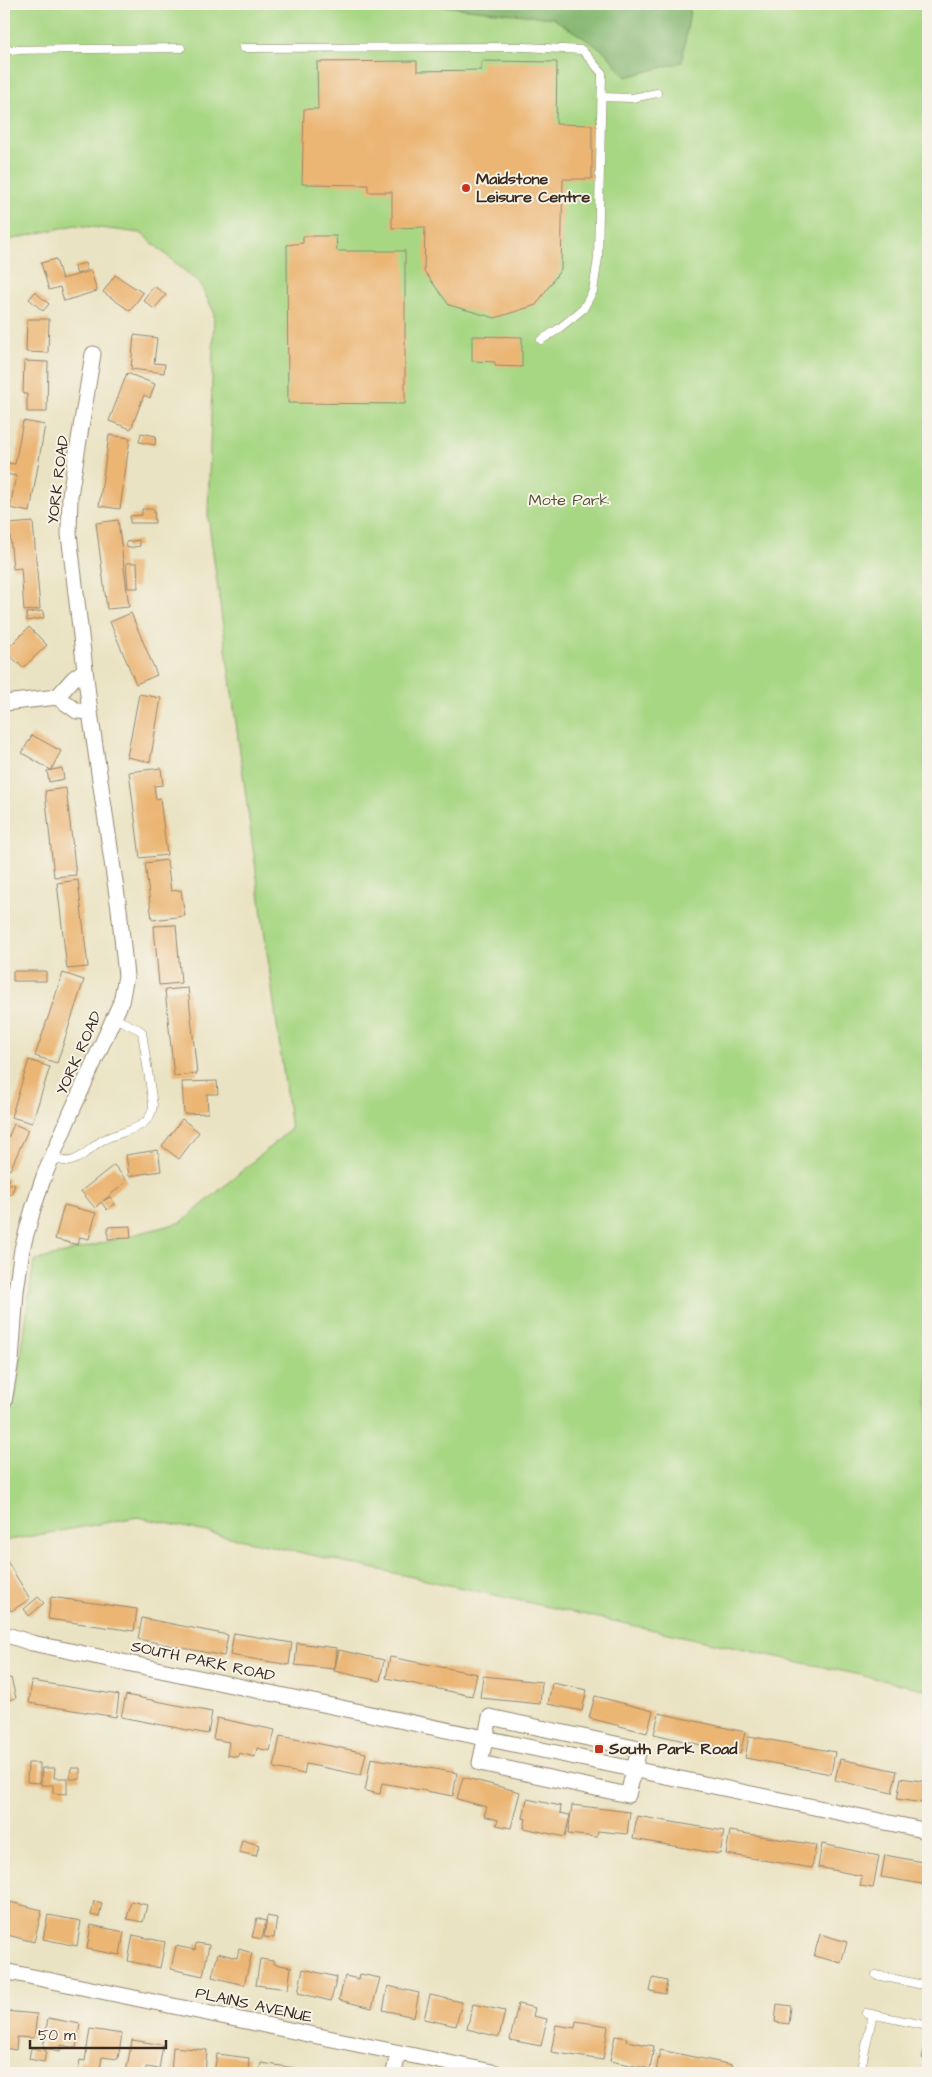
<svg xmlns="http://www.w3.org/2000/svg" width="932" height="2077" font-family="'Architects Daughter',sans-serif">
<rect width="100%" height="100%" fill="#f7f3e8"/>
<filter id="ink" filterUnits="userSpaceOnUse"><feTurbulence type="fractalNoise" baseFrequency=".02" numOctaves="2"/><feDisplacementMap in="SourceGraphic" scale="10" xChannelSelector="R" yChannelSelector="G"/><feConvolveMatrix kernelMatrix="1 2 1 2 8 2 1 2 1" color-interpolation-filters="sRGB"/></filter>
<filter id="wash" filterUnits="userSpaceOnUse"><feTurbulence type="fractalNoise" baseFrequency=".0096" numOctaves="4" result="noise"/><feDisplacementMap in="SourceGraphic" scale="20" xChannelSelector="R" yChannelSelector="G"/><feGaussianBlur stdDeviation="1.12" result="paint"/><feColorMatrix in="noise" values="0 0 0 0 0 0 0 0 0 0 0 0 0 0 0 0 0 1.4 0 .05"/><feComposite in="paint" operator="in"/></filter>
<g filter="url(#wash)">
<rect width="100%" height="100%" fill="#eae3c3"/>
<path fill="#a8d784" stroke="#728051" d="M4,4H928V1690L138,1517L4,1541V1417L15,1401L34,1261L182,1222L291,1129L208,516L214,312L200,284L141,233L75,225L4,241Z"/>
<path fill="#86b872" stroke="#607148" d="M420,4H691L682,62L626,77L604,51L553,18Z"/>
<g id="blocks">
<path fill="#ebb573" d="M417,61V71L481,70V61L557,62L556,124L592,125V179H563L561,269L536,305L495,318L449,305L424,271L425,227L392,228V192H368V185L302,184L304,109H318L317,62Z
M303,236H336L337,251H405V404L288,403L287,245L303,243Z
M56,259L62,279L91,271L97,291L64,301L60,287L49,290L41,263Z
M85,263L87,270L77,274L74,266Z
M115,275L143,293L130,311L103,292Z
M154,286L166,295L154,309L143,300Z
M35,292L49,304L43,311L29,299Z
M27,319H49L48,353L26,352Z
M134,335L157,338L154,363L165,364L164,373L131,369Z
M472,336L522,337V367L495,366V362L472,361Z
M24,361L48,362L47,412H27V394H23Z
M127,373L155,384L150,398L144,395L131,429L109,421Z
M23,421L45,425L30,512L10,508L16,476L6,474L8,463L15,464Z
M141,433L156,436L155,445L139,442Z
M109,435L130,438L120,509L99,506Z
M142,509H154L155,523H130V516L142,515Z
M118,520L129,607L107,609L96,523Z
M33,522L40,609L24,611L21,568L13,569L9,524Z
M139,540L140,546L127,548L126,542Z
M126,563H137L138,588H128Z
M43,611L44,618L27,621L26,613Z
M131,613L157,675L136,684L110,622Z
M29,627L47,645L23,668L5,651Z
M139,694L161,698L150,762L127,757Z
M32,735L61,751L51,770L22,753Z
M62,768L64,779L49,782L47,771Z
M161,768L163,785L154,786L156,799L160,798L167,855L140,858L129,772Z
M66,788L76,875L54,877L45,791Z
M167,860L171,891L181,890L185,916L152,920L145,863Z
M78,880L88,967L67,969L57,883Z
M176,925L181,983L159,985L154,926Z
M13,971H46V981H13Z
M63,973L84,980L57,1063L35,1056Z
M188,988L197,1074L174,1076L165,990Z
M29,1060L50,1067L32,1123L11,1117Z
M217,1081L218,1094H207L208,1113L184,1114L182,1082Z
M182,1119L199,1132L179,1159L162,1146Z
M14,1124L28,1130L10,1170L4,1167V1147Z
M158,1150L161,1171L129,1176L126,1155Z
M114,1165L127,1181L103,1201L110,1197L115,1204L107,1210L101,1202L95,1208L81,1191Z
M4,1176L9,1178L7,1183L15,1185L11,1195L4,1192Z
M64,1205L96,1213L89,1239L80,1237L78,1245L55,1239Z
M130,1226L131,1238L108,1239V1227Z
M4,1556L30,1599L11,1611L4,1598Z
M38,1597L44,1603L29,1616L24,1609Z
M51,1597L137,1609L134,1631L48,1619Z
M142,1618L228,1635L224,1656L138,1639Z
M234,1633L292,1643L289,1665L230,1655Z
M297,1643L337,1648L335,1669L295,1665Z
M339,1650L384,1660L380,1681L334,1671Z
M390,1657L477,1674L472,1696L386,1678Z
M483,1676L542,1682L540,1704L480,1698Z
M11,1678L16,1698L4,1701V1679Z
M32,1681L119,1695L116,1717L29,1703Z
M552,1683L587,1690L582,1711L548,1704Z
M126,1695L212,1712L208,1734L121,1717Z
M595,1696L653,1711L647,1733L589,1718Z
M659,1713L745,1732L740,1754L654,1734Z
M217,1718L275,1730L270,1751L257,1748L255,1757L239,1753L238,1757L227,1755L229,1742L213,1739Z
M280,1736L366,1753L361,1775L306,1764L304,1774L274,1768Z
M749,1736L835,1752L831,1774L745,1758Z
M371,1758L457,1773L453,1796L382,1783L380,1794L365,1791Z
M840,1759L897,1771L892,1793L835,1780Z
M28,1763H40V1783L27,1782Z
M42,1768H55L54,1778H67V1794L53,1793V1785H41Z
M71,1768H80V1779H70Z
M463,1777L520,1792L511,1828L496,1825L498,1820L484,1816L487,1807L457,1799Z
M901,1778L928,1782V1804L897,1799Z
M527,1799L561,1806L560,1813L570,1815L565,1837L524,1828L526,1819L523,1818Z
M572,1805L630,1812L627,1834L598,1831L597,1837L568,1834Z
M637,1816L724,1831L720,1854L633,1839Z
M730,1831L816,1845L812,1868L726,1854Z
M242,1840L259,1845L256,1856L239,1852Z
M822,1844L879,1856L873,1888L860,1886L862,1876L818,1867Z
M885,1855L928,1863V1885L881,1877Z
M94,1901L102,1903L99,1917L91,1915Z
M131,1901L147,1905L143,1922L127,1919Z
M10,1902L42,1910L34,1942L4,1934Z
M48,1915L81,1921L77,1946L43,1939Z
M267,1916L277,1918L274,1938L264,1937Z
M257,1918L266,1921L262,1939L252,1937Z
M91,1925L124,1932L120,1955L87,1949Z
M820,1934L847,1942L841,1963L814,1956Z
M133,1935L165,1942L160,1968L128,1961Z
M196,1943L209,1945L203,1976L171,1969L176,1946L195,1950Z
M239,1949L252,1953L244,1985L212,1977L218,1953L237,1958Z
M260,1959L274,1961V1964L291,1967L288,1989L256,1985Z
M303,1969L337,1977L331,2001L298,1993Z
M360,1974L380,1978L372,2008L339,2000L345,1976L359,1979Z
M653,1978L667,1981L665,1994L650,1991Z
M388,1986L419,1993L414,2017L383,2010Z
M430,1995L462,2002L456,2026L424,2019Z
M473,2004L505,2011L499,2037L467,2029Z
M518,2004L535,2008L533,2016L547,2019L541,2046L510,2040Z
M777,2004L791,2006L789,2024L775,2022Z
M4,2011L37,2014L34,2038L17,2037L16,2050L4,2048Z
M48,2018L80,2024L76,2048L61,2045L60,2051L43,2048Z
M576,2021L608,2026L603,2060L551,2052L556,2025L575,2028Z
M90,2029L122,2034L118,2059L102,2057L100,2070L92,2069V2073H78L80,2060L85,2061Z
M615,2036L627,2038L626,2041L654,2046L650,2069L610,2061Z
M132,2040L163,2045L159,2069L146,2067L145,2073L126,2072Z
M926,2041H928V2060L922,2058Z
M173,2047L207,2050L205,2073H171Z
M31,2048L46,2050L44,2062L29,2059Z
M660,2050L733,2065L731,2073H668L656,2071Z
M217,2054L249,2058L248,2073H214Z
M261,2063L295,2068L294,2073H259Z"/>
</g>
</g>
<g filter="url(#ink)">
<use href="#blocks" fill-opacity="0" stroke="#928670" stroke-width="1"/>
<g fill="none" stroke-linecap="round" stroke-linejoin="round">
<defs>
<path id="lane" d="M243,48L525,47L582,50L602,73L598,258L593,291L583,309L557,330L541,340
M4,50L181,48
M602,97L632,98L657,93
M52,1158C60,1160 66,1163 74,1160C85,1156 93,1145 103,1140C121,1130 151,1131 153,1105L142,1032L138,1029L114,1018
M876,1975L928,1986
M866,2013L928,2026
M860,2073L873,2014"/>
<path id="street" d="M57,697L77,711L90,712
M4,703L57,697L74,678L85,670
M4,1401L11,1361L16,1291L22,1249L33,1209L44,1176L70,1115L121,1002L126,976L119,909L90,712L69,534L70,495L93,354
M4,1634L32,1643L928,1831
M490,1717L639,1749L628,1795L480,1763Z
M4,1971L497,2073
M394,2073L398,2053"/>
</defs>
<use href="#lane" stroke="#928670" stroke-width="9"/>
<use href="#street" stroke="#928670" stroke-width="17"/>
<use href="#lane" stroke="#fff" stroke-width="8"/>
<use href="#street" stroke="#fff" stroke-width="15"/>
</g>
</g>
<g fill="#c8321e" stroke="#f7f3e8" stroke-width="2">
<circle cx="466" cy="188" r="5"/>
<rect x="594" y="1744" width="10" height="10" rx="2.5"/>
</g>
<g text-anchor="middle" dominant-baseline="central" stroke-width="4" stroke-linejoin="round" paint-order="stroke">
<g font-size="16" font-weight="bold" fill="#3b2a1e" stroke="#f7f3e8" text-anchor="start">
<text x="476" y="179">Maidstone<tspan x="476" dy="18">Leisure Centre</tspan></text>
<text x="609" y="1749">South Park Road</text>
</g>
<g font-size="16" fill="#3b2a1e" stroke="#f7f3e8">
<text transform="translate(58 480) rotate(-83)">YORK ROAD</text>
<text transform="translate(79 1053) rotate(-66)">YORK ROAD</text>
<text transform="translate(203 1661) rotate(12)">SOUTH PARK ROAD</text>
<text transform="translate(254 2005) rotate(12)">PLAINS AVENUE</text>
</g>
<g font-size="16" fill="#565538" stroke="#f7f3e8">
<text x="569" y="500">Mote Park</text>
</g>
</g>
<rect width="932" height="2077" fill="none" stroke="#f7f3e8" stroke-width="20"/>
<path d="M30 2040v8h136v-8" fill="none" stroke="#3b2a1e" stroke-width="2.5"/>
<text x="38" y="2040" font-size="15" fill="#3b2a1e" stroke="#f7f3e8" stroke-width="4" paint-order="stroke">50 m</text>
</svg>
